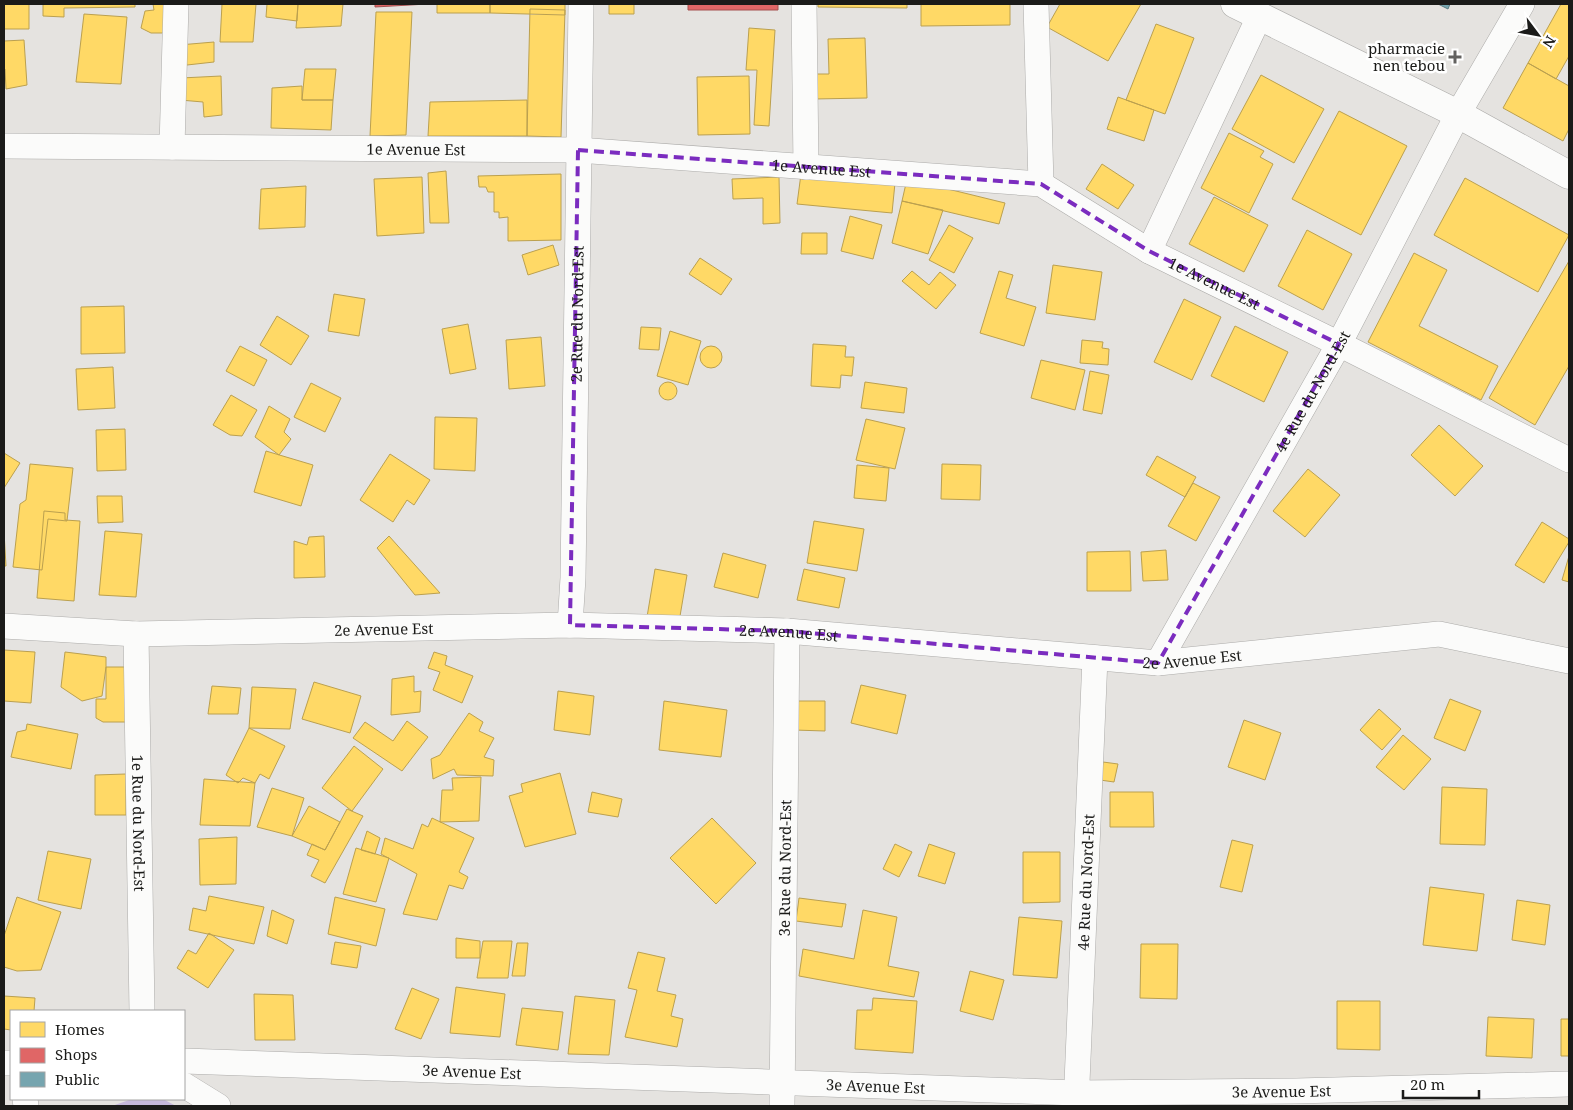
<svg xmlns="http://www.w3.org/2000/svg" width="1573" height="1110" font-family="'Noto Serif',serif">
<rect width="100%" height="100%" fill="#e5e3e0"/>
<path fill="#c6b9dc" d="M132,1099H163L176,1106H112Z"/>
<path fill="#ffd966" stroke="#bba04f" d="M4,4H29V29H4Z
M43,4H135V7L64,8V17L43,16Z
M153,4H166L170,28L162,33H151L141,28L145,11L154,10Z
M222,4H256L253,42H220Z
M267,4H298L297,21L266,17Z
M298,4H343L341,26L296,28Z
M437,4H490V13H437Z
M490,4H565V15L490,13Z
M609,4H634V14H609Z
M818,4H907V8L818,7Z
M921,4H1010V25L921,26Z
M1060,4H1141L1108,61L1047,27Z
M1561,4H1569V56L1556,79L1528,63Z
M530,9L565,10L561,137L527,136Z
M376,12H412L406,135L370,136Z
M84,14L127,17L121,84L76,82Z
M1156,24L1194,38L1165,114L1126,100Z
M749,28L775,30L769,126L754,125L757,70H746Z
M865,38L867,98L814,99V74H829L828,39Z
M24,40L27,85L6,89L5,69H4V41Z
M214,42V62L178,66L179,45Z
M1528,63L1569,86V129L1563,141L1503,108Z
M305,69H336L333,100H302Z
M1261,75L1324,109L1294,163L1232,129Z
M221,76L222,115L204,117L203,102L180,100L181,78Z
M749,76L750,134L698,135L697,77Z
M302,86V100H333L331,130L271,128L272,88Z
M1118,97L1154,110L1144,141L1107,129Z
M527,100V136H428L430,102Z
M1339,111L1407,146L1361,235L1292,199Z
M1229,133L1264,151L1260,157L1273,164L1249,213L1201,188Z
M1102,164L1134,185L1118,209L1086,189Z
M446,171L449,223H430L428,173Z
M561,174V240L508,241V217L499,218V212H494V192H488L486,187H479L478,176Z
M801,174L895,183L892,213L797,204Z
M422,177L424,233L377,236L374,179Z
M779,177L780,223L763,224V198L733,199L732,179Z
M1465,178L1569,235L1538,292L1434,235Z
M907,179L1005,203L999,224L902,201Z
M306,186L305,227L259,229L261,189Z
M1214,197L1268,225L1244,272L1189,244Z
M902,201L943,210L928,254L892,243Z
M850,216L882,225L873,259L841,251Z
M949,225L973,238L954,273L929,260Z
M1307,230L1352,254L1323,310L1278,286Z
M802,233H827V254H801Z
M553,245L559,265L528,275L522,255Z
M1414,253L1447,270L1419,326L1498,366L1481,400L1368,342Z
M700,258L732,279L721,295L689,274Z
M1569,261V366L1535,425L1489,398Z
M1053,265L1102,272L1095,320L1046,313Z
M912,271L929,285L940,272L956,285L936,309L902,281Z
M999,271L1013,275L1006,298L1036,307L1024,346L980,333Z
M334,294L365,299L359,336L328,331Z
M1184,299L1221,317L1192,380L1154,362Z
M124,306L125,353L81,354V307Z
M277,316L309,336L291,365L260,345Z
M468,324L476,369L450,374L442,329Z
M1235,326L1288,352L1264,402L1211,376Z
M641,327L661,328L659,350L639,349Z
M670,331L701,341L688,385L657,376Z
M541,337L545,386L509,389L506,340Z
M1082,340L1103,342L1102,348L1109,349L1108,365L1080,363Z
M813,344L846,346L845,357H854L852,376L841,375L840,388L811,386Z
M240,346L267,360L254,386L226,371Z
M700 357a11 11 0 1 1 22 0a11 11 0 1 1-22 0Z
M1041,360L1085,370L1075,410L1031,398Z
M113,367L115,408L78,410L76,369Z
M1090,371L1109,375L1102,414L1083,410Z
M659 391a9 9 0 1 1 18 0a9 9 0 1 1-18 0Z
M865,382L907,388L904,413L861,408Z
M311,383L341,398L325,432L294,417Z
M231,395L257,410L242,436L230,435L213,425Z
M269,406L290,419L284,432L291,439L279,455L255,437Z
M435,417L477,418L475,471L434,469Z
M866,419L905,428L895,469L856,460Z
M1439,425L1483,466L1455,496L1411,455Z
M125,429L126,470L97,471L96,430Z
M266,451L313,465L301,506L254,492Z
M4,453L20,463L4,488Z
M390,454L430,480L414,505L407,500L393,522L360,500Z
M1157,456L1196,477L1185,497L1146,475Z
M30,464L73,468L67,521L48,519L42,570L13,567L20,504L26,500Z
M942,464L981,465L980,500L941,499Z
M857,465L889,468L886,501L854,498Z
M1308,469L1340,495L1305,537L1273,511Z
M1193,483L1220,497L1196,541L1168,526Z
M97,496H122L123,522L98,523Z
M44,511L65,513V520L80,521L74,601L37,598Z
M814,521L864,529L857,571L807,563Z
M1542,522L1569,539V542L1544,583L1515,565Z
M105,531L142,534L136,597L99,595Z
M4,532L6,566H4Z
M324,536L325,577L294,578V541L307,545L309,537Z
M389,536L440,593L415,595L377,548Z
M1166,550L1168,580L1143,581L1141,552Z
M1130,551L1131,591H1087V552Z
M723,553L766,565L758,598L714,587Z
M1569,556V582L1562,580Z
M655,569L687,575L679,622L647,617Z
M804,569L845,578L839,608L797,600Z
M4,650L35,652L31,703L4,701Z
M65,652L106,657V667L102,696L82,701L61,687Z
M434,652L447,656L445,665L473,676L462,703L433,690L440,672L428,668Z
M106,667H132L131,722H103L96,718V699H106Z
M414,676V692L421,691L420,712L391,715L392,679Z
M314,682L361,696L350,733L302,719Z
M861,685L906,695L897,734L851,723Z
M212,686L241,688L238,714H208Z
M252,687L296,689L290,729L249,728Z
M558,691L594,696L590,735L554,730Z
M1450,699L1481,711L1465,751L1434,738Z
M664,701L727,710L721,757L659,750Z
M794,701H825V731L794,730Z
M1379,709L1401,729L1382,750L1360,730Z
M469,713L483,722L479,731L494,738L484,757L494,760L493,776L457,775L454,769L433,779L431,759L440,755Z
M1244,720L1281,733L1265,780L1228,767Z
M407,721L428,737L402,771L353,738L365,722L393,741Z
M27,724L78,734L71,769L11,757L17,732L26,730Z
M249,728L285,746L269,779L260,774L255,783L243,778L238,783L226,775Z
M1403,735L1431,759L1404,790L1376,767Z
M354,746L383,769L352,811L322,788Z
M1103,762L1118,764L1114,782L1100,780Z
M560,773L576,834L525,847L509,796L523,792L521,784Z
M126,774V815H95V775Z
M481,777L479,821L440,822L442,790H453L452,778Z
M204,779L255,783L250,826L200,825Z
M1442,787L1487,789L1485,845L1440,844Z
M272,788L304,798L292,836L257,827Z
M592,792L622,799L618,817L588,812Z
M1110,792H1153L1154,827H1110Z
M309,806L340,822L325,850L292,836Z
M347,809L363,816L325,883L311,876L319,860L307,855L312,844L325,850Z
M432,818L474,838L459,872L468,877L463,889L449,885L437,920L403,914L417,874L381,854L385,838L413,849L422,824L428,827Z
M712,818L756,863L716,904L670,858Z
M367,831L380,838L375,854L361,850Z
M237,837L236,884L200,885L199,839Z
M1232,840L1253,845L1242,892L1220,887Z
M895,844L912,852L899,877L883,869Z
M929,844L955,853L945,884L918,876Z
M356,848L389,858L376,902L343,894Z
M48,851L91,859L81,909L38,900Z
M1023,852H1060V902L1023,903Z
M1430,887L1484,894L1477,951L1423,945Z
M209,896L264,907L254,944L189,930L193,908L206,911Z
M17,897L61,912L41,970L17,971L4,967V936Z
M335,897L385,909L376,946L328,934Z
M799,898L846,904L842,927L796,921Z
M1517,900L1550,905L1545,945L1512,940Z
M272,910L294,920L287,944L267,936Z
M863,910L897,917L888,966L919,972L914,997L799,976L803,949L854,959Z
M1019,917L1062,921L1057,978L1013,975Z
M209,933L234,950L208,988L177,968L188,950L196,954Z
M456,938L480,941V958H456Z
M483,941H512L508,978H477Z
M335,942L361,946L357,968L331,964Z
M517,943H528L525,976H512Z
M1141,944H1178L1177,999L1140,998Z
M638,952L665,958L657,991L676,995L671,1016L683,1019L677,1047L625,1037L637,990L628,988Z
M970,971L1004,980L993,1020L960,1011Z
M456,987L505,994L500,1037L450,1033Z
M412,988L439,999L421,1039L395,1029Z
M254,994L293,995L295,1040H255Z
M4,996L35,998L34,1011H11V1030L4,1029Z
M575,996L615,1000L609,1055L568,1054Z
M873,998L917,1001L913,1053L855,1049L857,1010H872Z
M1337,1001H1380V1050L1337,1049Z
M522,1008L563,1012L558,1050L516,1045Z
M1488,1017L1534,1019L1532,1058L1486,1056Z
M1561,1019H1569V1056H1561Z"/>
<path fill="#e06666" stroke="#a5504f" d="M375,4H427L375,7Z
M688,4H778V10H688Z"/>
<path fill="#76a5af" stroke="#5b7c82" d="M1438,4H1450L1448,9Z"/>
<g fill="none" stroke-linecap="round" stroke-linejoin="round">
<defs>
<g id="minor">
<path d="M804,4L806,167"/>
<path d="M1036,4L1041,184"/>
<path id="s1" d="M4,146L578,150L1041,184L1149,251L1339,344L1569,460"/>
<path d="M172,147L176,4"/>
<path d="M1149,251L1259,17"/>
<path id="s2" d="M570,625L573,578L581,4"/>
<path id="s3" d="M4,626L136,634L570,625L787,631L1158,663L1439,634L1569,661"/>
<path id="s4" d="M136,634L142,1011"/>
<path id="s5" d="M1158,663L1339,344L1458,114L1522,4"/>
<path id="s6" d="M184,1061L1076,1093L1296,1091L1569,1084"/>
<path d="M4,1063H11"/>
<path d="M184,1085L218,1106"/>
<path d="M25,1099L26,1106"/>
<path id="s7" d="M782,1106L787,631"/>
<path id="s8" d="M1076,1106L1095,658"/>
</g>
<path id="trunk" d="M1235,4L1458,114L1569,175"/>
</defs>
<use href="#minor" stroke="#acaba9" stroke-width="26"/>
<use href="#trunk" stroke="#acaba9" stroke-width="29"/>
<use href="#minor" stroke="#fbfbfa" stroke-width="25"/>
<use href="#trunk" stroke="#fbfbfa" stroke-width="28"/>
</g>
<path fill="none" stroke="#7b2cbf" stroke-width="4" stroke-dasharray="10 6" stroke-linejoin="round" d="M578,150L1041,184L1149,251L1339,344L1158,663L787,631L570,625Z"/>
<path fill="#62615f" stroke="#fff" stroke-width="2" d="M1452.5 49.5h5v5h5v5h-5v5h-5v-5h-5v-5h5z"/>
<g text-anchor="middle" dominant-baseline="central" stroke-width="5" stroke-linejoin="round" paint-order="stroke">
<g font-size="15" fill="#1b1b19" stroke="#fff" text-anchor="end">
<text x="1445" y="48">pharmacie<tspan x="1445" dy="17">nen tebou</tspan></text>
</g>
<g font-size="15" fill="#1b1b19" stroke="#fff">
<text stroke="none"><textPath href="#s1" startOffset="412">1e Avenue Est</textPath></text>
<text stroke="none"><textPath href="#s1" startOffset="818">1e Avenue Est</textPath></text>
<text stroke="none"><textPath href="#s1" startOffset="1238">1e Avenue Est</textPath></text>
<text stroke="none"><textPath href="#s2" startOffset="311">2e Rue du Nord-Est</textPath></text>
<text stroke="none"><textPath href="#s5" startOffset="312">4e Rue du Nord-Est</textPath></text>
<text stroke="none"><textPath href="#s3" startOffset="380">2e Avenue Est</textPath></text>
<text stroke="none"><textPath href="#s3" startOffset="785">2e Avenue Est</textPath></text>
<text stroke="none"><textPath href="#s3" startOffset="1190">2e Avenue Est</textPath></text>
<text stroke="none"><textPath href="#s4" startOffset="189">1e Rue du Nord-Est</textPath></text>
<text stroke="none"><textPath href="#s7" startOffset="238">3e Rue du Nord-Est</textPath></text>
<text stroke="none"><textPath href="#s8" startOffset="224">4e Rue du Nord-Est</textPath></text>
<text stroke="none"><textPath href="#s6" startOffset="288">3e Avenue Est</textPath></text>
<text stroke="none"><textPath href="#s6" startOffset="692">3e Avenue Est</textPath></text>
<text stroke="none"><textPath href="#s6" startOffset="1098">3e Avenue Est</textPath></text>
</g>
</g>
<rect width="1573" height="1110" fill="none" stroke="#1b1b19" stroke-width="10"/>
<rect x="10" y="1010" width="175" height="90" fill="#ffffff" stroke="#a4a4a3"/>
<rect x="20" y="1022" width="25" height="15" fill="#ffd966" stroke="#a4a4a3"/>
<text x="55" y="1035" font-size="15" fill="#1b1b19">Homes</text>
<rect x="20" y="1048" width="25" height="15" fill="#e06666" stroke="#a4a4a3"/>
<text x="55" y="1060" font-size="15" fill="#1b1b19">Shops</text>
<rect x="20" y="1072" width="25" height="15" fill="#76a5af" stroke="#a4a4a3"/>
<text x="55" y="1085" font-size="15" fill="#1b1b19">Public</text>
<g transform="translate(1538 35) rotate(122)" stroke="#ffffff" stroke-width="4" paint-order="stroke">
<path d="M0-4L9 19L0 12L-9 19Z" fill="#1b1b19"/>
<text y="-8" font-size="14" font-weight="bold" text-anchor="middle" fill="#1b1b19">N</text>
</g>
<path d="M1403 1090v8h76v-8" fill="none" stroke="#1b1b19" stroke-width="2.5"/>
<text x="1410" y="1090" font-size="15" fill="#1b1b19" stroke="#ffffff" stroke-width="4" paint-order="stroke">20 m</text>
</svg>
